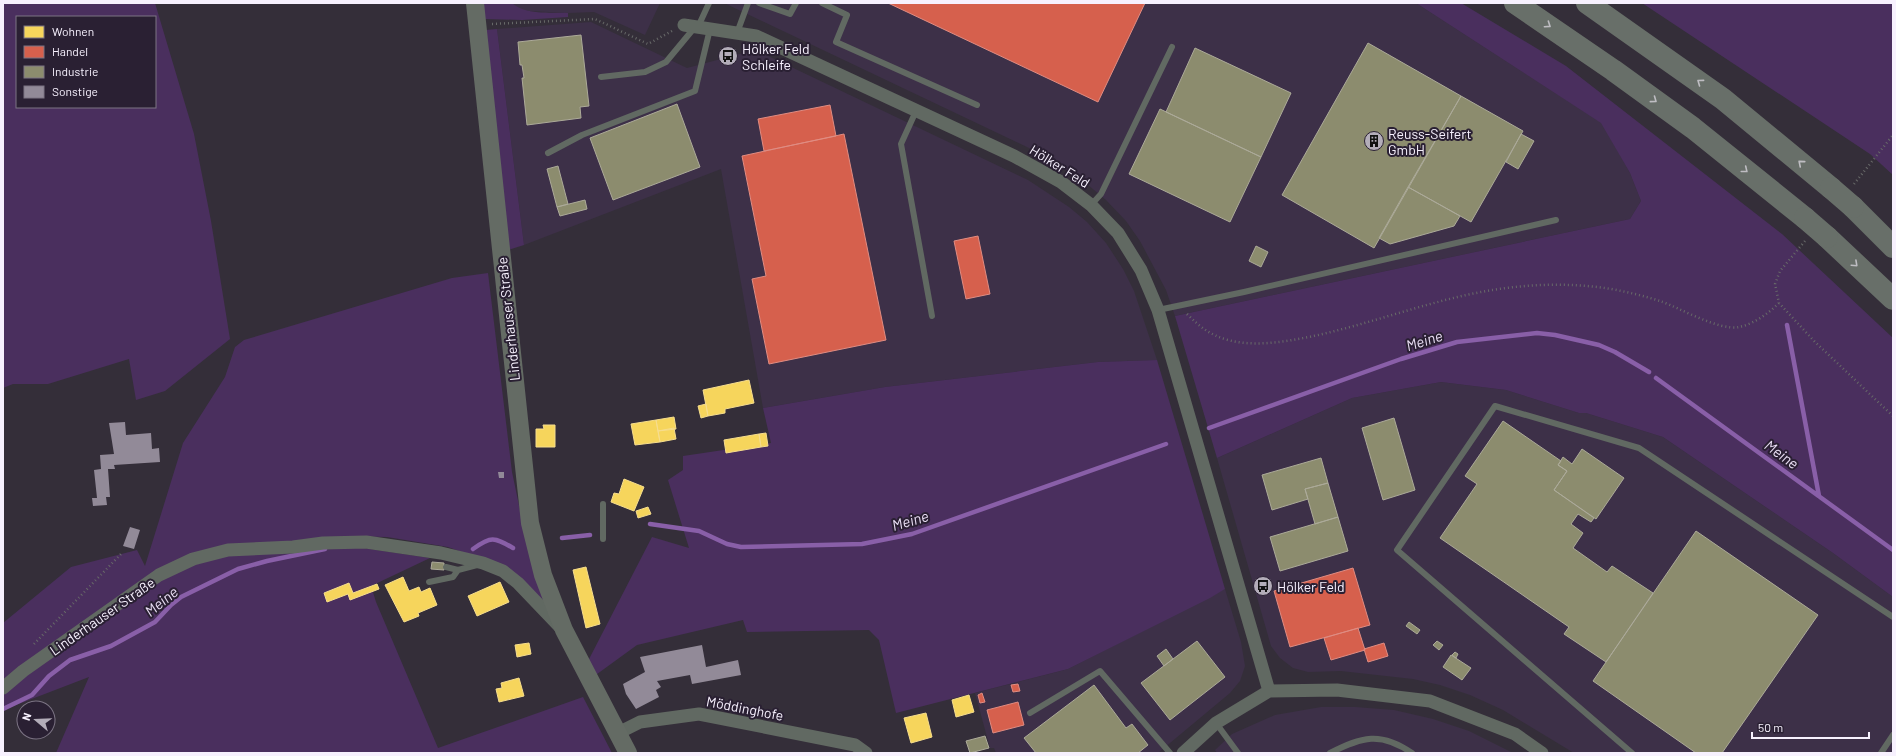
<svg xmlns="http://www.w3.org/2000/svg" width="1896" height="756" font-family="Barlow,sans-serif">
<rect width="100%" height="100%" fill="#342e39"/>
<path fill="#3d3048" d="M512,3H660L645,35L594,12L568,13L529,11L518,9Z
M724,3H1416L1602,123L1630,173L1641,201L1630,219L1175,316L1166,290L1140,241L1126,221L1106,200L1081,179L1029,148Z
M591,22L687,68L747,52L764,54L1028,180L1069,207L1087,222L1106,243L1123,269L1134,291L1157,360L1098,362L885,387L763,408L721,169L524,245L497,29Z
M1441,382L1506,390L1579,413H1586L1663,437L1833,553L1893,597V753H1574L1503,710L1470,695L1440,685L1413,679L1341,671L1308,672L1293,668L1280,658L1271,646L1217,458L1352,398Z
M1225,589L1241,642L1245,666L1240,681L1230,693L1158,753H996L994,748H990L975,693L1068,669Z
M1321,707H1355L1394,710L1433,719L1469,731L1513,753H1217L1215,750L1232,734L1275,715Z"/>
<path fill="#4a2f5e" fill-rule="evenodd" d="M3,3H155L194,134L211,221L230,339L165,391L136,400L129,359L48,384H13L3,388ZM17,17H155V107H17Z
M483,3H512C525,15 550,12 568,13V17L522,20L485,19Z
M1416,3H1461L1566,66L1782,234L1893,338V597L1833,553L1663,437L1586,413H1579L1506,390L1441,382L1352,398L1217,458L1175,316L1630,219L1641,201L1630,173L1601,123Z
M1642,3H1893V175L1870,154Z
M497,29L524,245L508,250L486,30Z
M488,273L512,472L524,529L547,608L481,559L448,547L387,537L341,536L363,548L430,558L371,586L376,602L438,748L583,697L612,753H56L89,677L3,710V623L71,567L137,550L145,566L183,443L225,377L235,347L244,340L452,278Z
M1157,360L1225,589L1210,598L1068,669L896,713L879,640L869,630L747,632L743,620L637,645L593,677L587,663L652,537L689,548L668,480L683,470V456L771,443L763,408L885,387L1098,362Z"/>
<path fill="#f6d55c" stroke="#f6dd8d" d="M749,380L754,403L725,409V413L708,416L703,390Z
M706,404L708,416L701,418L698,406Z
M674,417L676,429L658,431L656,420Z
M656,420L660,442L635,445L631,424Z
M543,425H555V447H536V429H544Z
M674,428L676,439L660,442L658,431Z
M766,433L768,446L761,447L759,434Z
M759,434L761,447L726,453L724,440Z
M624,479L644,487L634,511L611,502L614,493L619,494Z
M648,507L651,514L638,518L636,511Z
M586,567L600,624L586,628L573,570Z
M403,577L409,591L419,587L421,592L430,588L437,605L418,613L419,616L404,622L385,585Z
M500,582L509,602L477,616L468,596Z
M349,583L353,593L377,584L379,589L350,600L348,594L327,602L324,593Z
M529,643L531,654L517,657L515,645Z
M519,678L524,696L499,702L496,689L502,688L501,683Z
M969,695L974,712L956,717L952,700Z
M926,713L932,737L911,743L904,718Z"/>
<path fill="#d6604d" stroke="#e08c82" d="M888,3H1145L1098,102Z
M830,105L836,136L764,151L758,119Z
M844,134L886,340L769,364L752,279L766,276L742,156Z
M978,236L990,294L966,299L954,241Z
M1353,568L1370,625L1290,647L1274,591Z
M1358,628L1365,650L1331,660L1324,638Z
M1384,643L1388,656L1368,662L1364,649Z
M1018,684L1020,691L1013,692L1011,685Z
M982,693L985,702L980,703L978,695Z
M1018,702L1024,725L993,733L987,710Z"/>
<path fill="#8c8c6e" stroke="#acaa99" d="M581,35L589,106L580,107L581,118L527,125L522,78H524L522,65H520L518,42Z
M1368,43L1461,96L1374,248L1282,195Z
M1195,48L1291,93L1261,157L1166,112Z
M1461,96L1523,131L1471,222L1408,187Z
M677,104L700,167L613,200L590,138Z
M1160,109L1261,157L1230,222L1129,174Z
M1521,134L1534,141L1518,169L1506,162Z
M558,166L568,204L557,207L547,169Z
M1408,187L1460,216L1454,226L1390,244L1379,238Z
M585,200L587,209L560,216L557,207Z
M1256,246L1268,252L1261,267L1249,261Z
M1394,418L1415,490L1383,500L1362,428Z
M1503,421L1561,461L1558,465L1567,471L1554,490L1594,518L1591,522L1578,514L1571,524L1583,533L1573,548L1607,572L1612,566L1653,593L1606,662L1564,634L1569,627L1440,538L1477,484L1465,476Z
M1582,449L1624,478L1596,519L1554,490L1567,471L1558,465L1563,457L1572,464Z
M1321,458L1328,483L1305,489L1308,499L1272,510L1262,475Z
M1328,483L1338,517L1315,524L1305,489Z
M1338,517L1348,551L1280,571L1270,537Z
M1696,531L1818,615L1722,753H1696L1593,681Z
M432,562L444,563V570L431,569Z
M1409,622L1420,630L1417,634L1406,626Z
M1197,641L1225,677L1170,720L1141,683Z
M1437,641L1443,645L1439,650L1433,645Z
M1166,649L1173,659L1164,666L1157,656Z
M1455,652L1458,654L1456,658L1452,655Z
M1451,655L1471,668L1462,680L1443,667Z
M1094,685L1126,728L1132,724L1148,745L1138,753H1036L1024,738Z
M985,736L989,748L970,753L966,741Z"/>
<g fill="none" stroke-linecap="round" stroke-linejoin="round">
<path stroke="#895fa8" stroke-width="4.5" d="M1787,325L1819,496
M1656,378L1893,550
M1209,428L1401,359L1457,342L1537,333L1555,335L1599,345L1615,352L1649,372
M650,524L699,531L727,544L741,547L862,544L912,534L1166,444
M562,538L590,535
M473,549C491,536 494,537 513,548
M3,709L32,695L49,676L70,660L111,646L155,622L171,605L181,597L238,569L267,561L325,549"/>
</g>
<path fill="#928a98" d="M125,422L126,435L151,433L152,449L159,448L160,462L114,465L115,469H108L110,497H106L107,505L93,506L92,498H97L94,470L101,469L100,455L114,454L109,423Z
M498,472H504V478H499Z
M130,527L140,530L134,549L123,546Z
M702,645L706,667L738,660L741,675L692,684L690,675L657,681L661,687L656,690L659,697L636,709L626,694L623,684L645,672L640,657Z"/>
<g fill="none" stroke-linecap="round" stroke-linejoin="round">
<path stroke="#686a69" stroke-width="2.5" stroke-dasharray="1 3" stroke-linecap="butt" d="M492,24L595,19L648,44L672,31
M1854,184L1893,135
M1805,241L1780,271L1775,284L1779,303L1815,342L1893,416
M1187,314C1200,327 1210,335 1228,340C1255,347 1282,342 1309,337C1367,325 1423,303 1481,292C1523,284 1569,282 1611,289C1628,292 1644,296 1660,301C1680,308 1719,331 1739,327C1754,324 1769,313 1779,303
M34,644L121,554"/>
<path stroke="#616962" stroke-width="6" d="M759,3L790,14L796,3
M822,3L847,15L836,42L977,105
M698,27L709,3
M737,33L748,3
M601,77L645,72L666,62L695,27
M916,111L901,144L932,316
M548,153L582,135L695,91L710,29
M1091,205L1101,194L1172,47
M1158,310L1244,292L1556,220
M603,504V539
M446,567L458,570
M429,582L453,577L458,570L477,565
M1030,713L1100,671L1170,753
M1216,723L1238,753
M1330,753C1362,737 1380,731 1412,753
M1632,753L1397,550L1495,406L1639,448L1893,617
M1881,753L1893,735"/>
<path stroke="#616962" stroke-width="13" d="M684,25L756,36L1014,156L1061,182L1091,205L1118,233L1141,270L1158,310L1269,691
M3,688L23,671L159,575L193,559L228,550L293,547L323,543L366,542L441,553L483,563L503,571L518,583L561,628
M618,733L640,722L699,714L855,745L866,753
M1183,753L1216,723L1269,691L1337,690L1430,701L1515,734L1542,753"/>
<path stroke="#646b64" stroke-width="18" d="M475,3L530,523L543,575L564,630L628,753"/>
<path stroke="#686f69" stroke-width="22" d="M1515,3L1613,70L1693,128L1805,218
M1587,3L1723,99L1831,188
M1853,207L1893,247
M1827,237L1893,299"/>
<path stroke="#686f69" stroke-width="22" d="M1831,188L1853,207
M1805,218L1827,237"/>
</g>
<defs><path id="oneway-chevron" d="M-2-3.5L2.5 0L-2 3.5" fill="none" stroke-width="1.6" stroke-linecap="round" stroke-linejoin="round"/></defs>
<g stroke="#bebdc2">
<use href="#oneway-chevron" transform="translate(1548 25) rotate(34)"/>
<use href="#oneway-chevron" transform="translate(1700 82) rotate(-144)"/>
<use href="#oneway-chevron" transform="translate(1654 100) rotate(36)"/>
<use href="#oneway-chevron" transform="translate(1801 163) rotate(-140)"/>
<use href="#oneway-chevron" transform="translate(1745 170) rotate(39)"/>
<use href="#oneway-chevron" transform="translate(1855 264) rotate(43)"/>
</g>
<defs>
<symbol id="bus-disc" viewBox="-11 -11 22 22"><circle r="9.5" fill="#b3adb9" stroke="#2a2033"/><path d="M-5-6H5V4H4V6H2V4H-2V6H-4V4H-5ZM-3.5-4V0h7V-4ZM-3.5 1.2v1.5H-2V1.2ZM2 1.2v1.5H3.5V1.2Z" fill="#111"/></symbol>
<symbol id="building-disc" viewBox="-11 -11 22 22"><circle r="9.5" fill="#b3adb9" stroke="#2a2033"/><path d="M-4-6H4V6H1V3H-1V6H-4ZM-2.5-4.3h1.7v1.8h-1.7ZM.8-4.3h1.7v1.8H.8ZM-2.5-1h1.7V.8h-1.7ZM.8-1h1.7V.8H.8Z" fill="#111"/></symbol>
</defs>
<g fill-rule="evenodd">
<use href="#bus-disc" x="717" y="45" width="22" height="22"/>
<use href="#building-disc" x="1363" y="130" width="22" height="22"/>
<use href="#bus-disc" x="1252" y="575" width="22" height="22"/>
</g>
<g text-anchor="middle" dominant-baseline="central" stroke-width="4" stroke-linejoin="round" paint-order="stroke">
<g font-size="14" fill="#f7f1fe" stroke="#2a2033" text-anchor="start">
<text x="742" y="48">Hölker Feld<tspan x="742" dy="16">Schleife</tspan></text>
<text x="1388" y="133">Reuss-Seifert<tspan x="1388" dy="16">GmbH</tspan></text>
<text x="1277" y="586">Hölker Feld</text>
</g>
<g font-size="14" fill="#f7f1fe" stroke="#2a2033">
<text transform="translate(1060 166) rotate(32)">Hölker Feld</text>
<text transform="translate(508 319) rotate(-96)">Linderhauser Straße</text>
<text transform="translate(102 616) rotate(-35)">Linderhauser Straße</text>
<text transform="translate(745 708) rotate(11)">Möddinghofe</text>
</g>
<g font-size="15" font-style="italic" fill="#e9def4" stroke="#2a2033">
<text transform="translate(1424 340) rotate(-17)">Meine</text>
<text transform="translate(1782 454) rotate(36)">Meine</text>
<text transform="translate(910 520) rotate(-16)">Meine</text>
<text transform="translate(161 601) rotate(-39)">Meine</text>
</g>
</g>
<rect width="1896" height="756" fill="none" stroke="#f7f1fe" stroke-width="8"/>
<rect x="16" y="16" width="140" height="92" fill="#2a2033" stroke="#7c7484"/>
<rect x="24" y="26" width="20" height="12" fill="#f6d55c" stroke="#7c7484"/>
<text x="52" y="36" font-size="12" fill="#f7f1fe">Wohnen</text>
<rect x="24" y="46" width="20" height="12" fill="#d6604d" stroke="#7c7484"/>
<text x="52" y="56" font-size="12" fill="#f7f1fe">Handel</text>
<rect x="24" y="66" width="20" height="12" fill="#8c8c6e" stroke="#7c7484"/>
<text x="52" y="76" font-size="12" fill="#f7f1fe">Industrie</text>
<rect x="24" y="86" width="20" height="12" fill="#928a98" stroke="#7c7484"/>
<text x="52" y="96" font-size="12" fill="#f7f1fe">Sonstige</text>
<g transform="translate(36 720) rotate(289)"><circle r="19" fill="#2a2033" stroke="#7c7484"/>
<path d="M0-3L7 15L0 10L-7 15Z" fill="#b3adb9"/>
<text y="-6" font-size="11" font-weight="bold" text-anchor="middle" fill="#f7f1fe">N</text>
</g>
<path d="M1752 732v6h117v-6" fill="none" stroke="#f7f1fe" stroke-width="2"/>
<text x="1758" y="732" font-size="12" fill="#f7f1fe" stroke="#2a2033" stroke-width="3" paint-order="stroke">50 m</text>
</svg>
